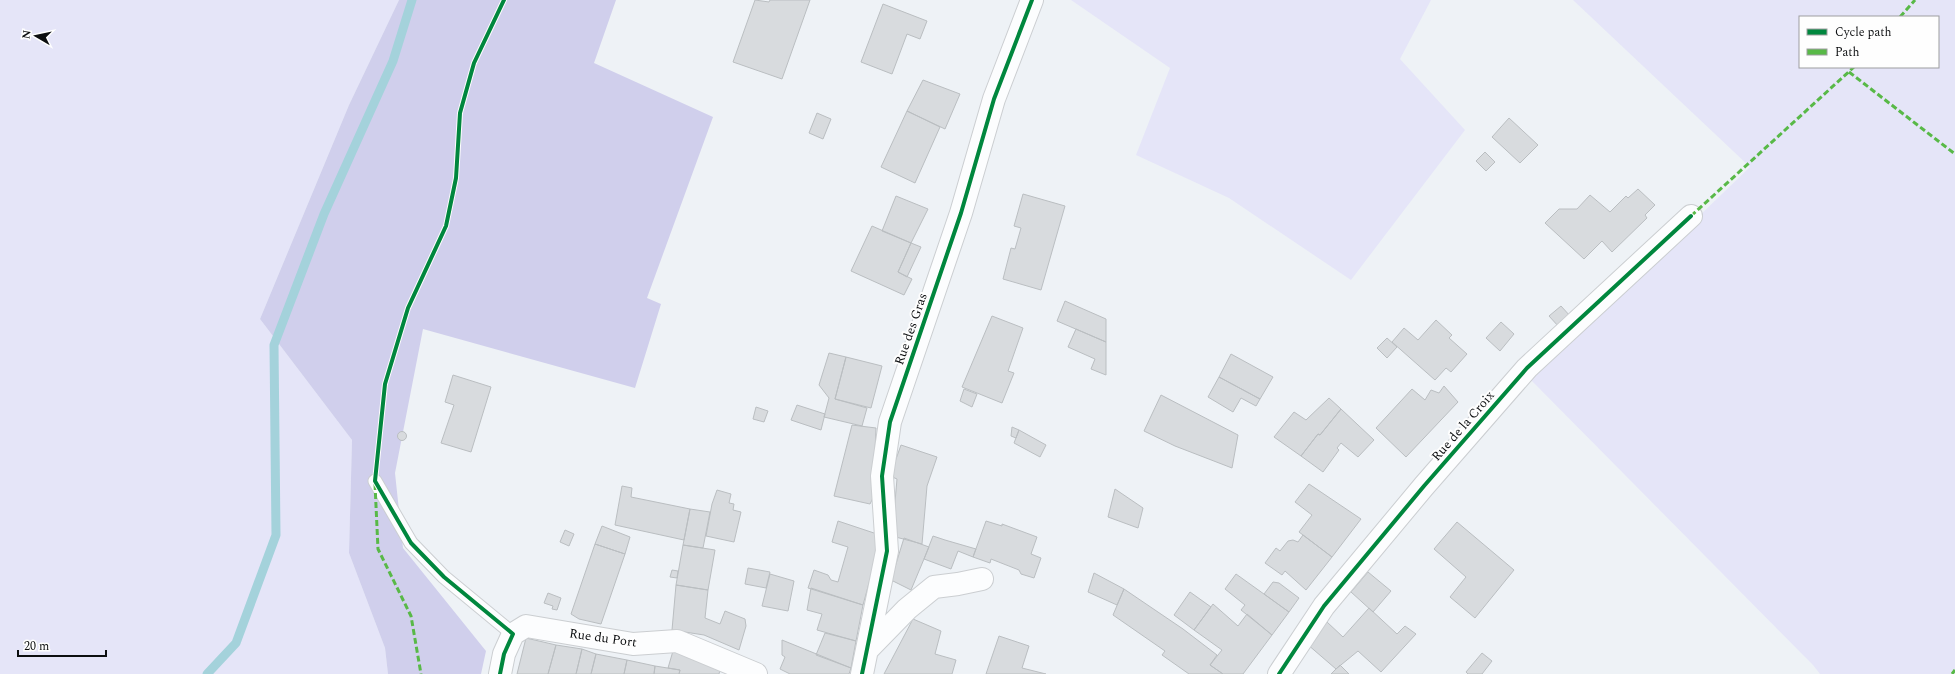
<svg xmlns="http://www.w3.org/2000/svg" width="1955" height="674" font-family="Spectral,serif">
<rect width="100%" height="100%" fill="#eef2f6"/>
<path fill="#e5e5f8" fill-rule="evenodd" d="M0,0H399L349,105L260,319L352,440L349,553L385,648L388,674H0Z
M1071,0H1431L1400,59L1465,130L1351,280L1229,198L1136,155L1170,68Z
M1573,0H1955V674H1820L1813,665L1530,379L1750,167ZM1800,17H1938V67H1800Z"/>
<path fill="#d0cfec" d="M399,0H616L594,63L713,117L647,298L661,304L635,388L423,329L395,473L403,548L486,651L481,674H388L385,648L349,553L352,440L260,319L349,105Z"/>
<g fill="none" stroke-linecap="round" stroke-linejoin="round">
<path stroke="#a4d2db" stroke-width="9" d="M207,674L236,643L276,535L274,345L324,214L393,61L412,0"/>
</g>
<path fill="#d8dbde" stroke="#babec1" d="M755,0L769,2L770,0H810L782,79L733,62Z
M883,4L927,21L920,39L907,34L892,74L861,62Z
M923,80L960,94L945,129L907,111Z
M907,111L940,127L915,183L881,167Z
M817,113L831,119L823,139L809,133Z
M1509,118L1538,145L1520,163L1492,137Z
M1485,152L1495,162L1486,171L1476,161Z
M1638,189L1655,205L1645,215L1647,218L1612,252L1602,241L1584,259L1545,223L1559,209H1577L1590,195L1610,212L1626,196L1628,198Z
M1023,194L1065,206L1041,290L1003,279L1011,248L1015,249L1021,228L1014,226Z
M896,196L928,209L911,243L882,231Z
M872,226L911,243L898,272L912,279L904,295L851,271Z
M911,243L921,247L907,277L898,272Z
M1065,301L1106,319V342L1057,321Z
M1561,306L1571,317L1559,327L1549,316Z
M992,316L1023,328L1008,371L1014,373L1002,403L962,387Z
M1436,320L1452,335L1449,338L1467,354L1451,372L1446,368L1435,380L1392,342L1404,328L1418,340Z
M1501,322L1514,334L1500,351L1486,338Z
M1076,329L1106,342V375L1091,369L1095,359L1068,347Z
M1387,338L1397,347L1387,358L1377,348Z
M829,353L846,357L835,399L867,408L862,426L824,417L829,398L819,385Z
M1231,354L1273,377L1260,399L1219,377Z
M846,357L882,366L871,408L835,399Z
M453,375L491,387L471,452L441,443L454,405L445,402Z
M1219,377L1260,399L1256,406L1241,398L1233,412L1208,397Z
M1444,386L1458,402L1406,457L1376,428L1412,389L1425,400L1431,390L1439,393Z
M964,389L977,394L972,407L960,401Z
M1161,395L1238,435L1232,468L1175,446L1144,431Z
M1329,398L1341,409L1320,435L1318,434L1301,456L1274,437L1294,412L1306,420Z
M797,405L825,414L821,430L791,420Z
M756,407L768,411L764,422L753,419Z
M1341,409L1374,440L1358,457L1341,443L1337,448L1339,450L1323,472L1301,456L1318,434L1320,435Z
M852,425L876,428L873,498L870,504L834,496Z
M1012,427L1019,430L1016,438L1011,436Z
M1019,430L1046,445L1040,457L1014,443Z
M397.5 436a4.5 4.5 0 1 1 9 0a4.5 4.5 0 1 1-9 0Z
M901,445L937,457L927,486L922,544L892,536L897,479L890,476Z
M1309,484L1361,519L1332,557L1299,532L1312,515L1295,502Z
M622,486L632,488L631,497L690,509L684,540L615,525Z
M1115,489L1143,508L1138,528L1108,517Z
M717,490L731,494L729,503L734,504L733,510L741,512L734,542L706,536L712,504Z
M690,509L710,512L703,548L683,545Z
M838,521L877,534V554L863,605L808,588L814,570L828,575L831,580L838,582L848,547L832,542Z
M986,521L1002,526V524L1037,537L1031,554L1041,558L1034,578L1021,574L1019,570L991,559L990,563L973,557Z
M1457,522L1514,570L1475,618L1450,597L1466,577L1434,549Z
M602,526L630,537L625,554L595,544Z
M565,530L574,534L569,546L560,542Z
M1303,535L1332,557L1306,590L1285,571L1282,575L1265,563L1276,548L1280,551L1288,541L1293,540L1298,542Z
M933,536L945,540L976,549L973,557L958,551L951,569L924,559Z
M904,538L929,547L911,590L891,580Z
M595,544L625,554L601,624L579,619L571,614Z
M683,545L715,550L708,590L676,585Z
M748,568L770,572L766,588L745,584Z
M672,570L678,571L677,578L670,577Z
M1368,572L1391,591L1373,612L1351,592Z
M1094,573L1124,589L1117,605L1088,592Z
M770,574L794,581L788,611L762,606Z
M1236,574L1289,612L1272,635L1241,610L1245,605L1225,589Z
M1273,582L1279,583L1299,598L1289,612L1264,594Z
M676,585L708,590L705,618L720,624L725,611L745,619L746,626L739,650L704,635L672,630Z
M811,588L863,605L856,641L817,630L822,614L807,610Z
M1124,589L1183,629L1217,655L1210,665L1223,674H1189L1162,655L1165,651L1113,615Z
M1190,592L1211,607L1194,630L1174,615Z
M548,593L561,598L557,610L552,609L553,606L544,603Z
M1213,604L1238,626L1247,614L1272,635L1243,674H1223L1210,665L1222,650L1194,630Z
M1369,608L1397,634L1405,626L1416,634L1381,672L1358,651L1336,669L1307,644L1327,622L1343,637Z
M913,619L941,631L935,654L956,660L952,674H884Z
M825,633L856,641L851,668L816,655Z
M999,636L1029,646L1022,668L1046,674H986Z
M526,638L556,645L548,674H517Z
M782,640L851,668L849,674H790L780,669L785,657L782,655Z
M556,645L582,649L576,674H548Z
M582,649L596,654L591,674H576Z
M673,651L720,670L719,674H679L680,670L668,668Z
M1482,653L1492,661L1482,674H1468L1466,672Z
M596,654L627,660L624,674H591Z
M627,660L655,666L654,674H624Z
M1340,665L1349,674H1331Z
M655,666L680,670L679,674H654Z"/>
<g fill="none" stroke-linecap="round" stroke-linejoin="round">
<defs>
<path id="service" d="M375,481L411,543L444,577L513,634"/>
<path id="minor" d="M867,650L907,609L934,587L958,584L982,579
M500,674L504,654L513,634L526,626L633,644L677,641L756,674
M862,674L887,551L882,476L890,422L961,213L994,99L1032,0
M1279,674L1324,606L1424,486L1527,368L1691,216"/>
</defs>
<use href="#service" stroke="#cbced1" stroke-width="15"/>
<use href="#minor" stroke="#cbced1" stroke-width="24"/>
<use href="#service" stroke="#fcfdfe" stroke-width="13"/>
<use href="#minor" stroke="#fcfdfe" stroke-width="22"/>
<path stroke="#58b947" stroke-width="3" stroke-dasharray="6 3" stroke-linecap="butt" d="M1900,17L1915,0
M1849,72L1955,154
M1691,216L1854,67
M375,484L378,549L411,616L421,674
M1952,674L1955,670"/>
<defs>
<path id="cycleway" d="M500,674L504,654L513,634L444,577L411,543L375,481L385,384L408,308L446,226L456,178L460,113L474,63L504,0
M862,674L887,551L882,476L890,422L961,213L994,99L1032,0
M1279,674L1324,606L1424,486L1527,368L1691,216"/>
</defs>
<use href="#cycleway" stroke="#fefefe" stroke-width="6"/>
<use href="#cycleway" stroke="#00873e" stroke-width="4"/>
</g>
<g text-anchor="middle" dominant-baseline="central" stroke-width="4" stroke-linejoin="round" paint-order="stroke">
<g font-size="13" fill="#0c0e10" stroke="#fefefe">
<text transform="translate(911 329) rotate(-71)">Rue des Gras</text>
<text transform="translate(1463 426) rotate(-49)">Rue de la Croix</text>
<text transform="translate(603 638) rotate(8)">Rue du Port</text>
</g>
</g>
<rect x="1799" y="16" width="140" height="52" fill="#fefefe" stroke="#9d9e9f"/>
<rect x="1807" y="29" width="20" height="6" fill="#00873e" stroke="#9d9e9f"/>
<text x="1835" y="36" font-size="12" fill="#0c0e10">Cycle path</text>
<rect x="1807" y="49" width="20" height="6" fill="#58b947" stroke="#9d9e9f"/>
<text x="1835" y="56" font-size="12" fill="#0c0e10">Path</text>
<g transform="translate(36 36) rotate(279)" stroke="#fefefe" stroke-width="3" paint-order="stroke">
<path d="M0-3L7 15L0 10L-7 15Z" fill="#0c0e10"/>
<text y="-6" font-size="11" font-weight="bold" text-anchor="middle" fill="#0c0e10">N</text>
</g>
<path d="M18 650v6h88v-6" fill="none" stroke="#0c0e10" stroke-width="2"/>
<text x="24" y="650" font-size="12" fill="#0c0e10" stroke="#fefefe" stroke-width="3" paint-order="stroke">20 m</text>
</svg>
